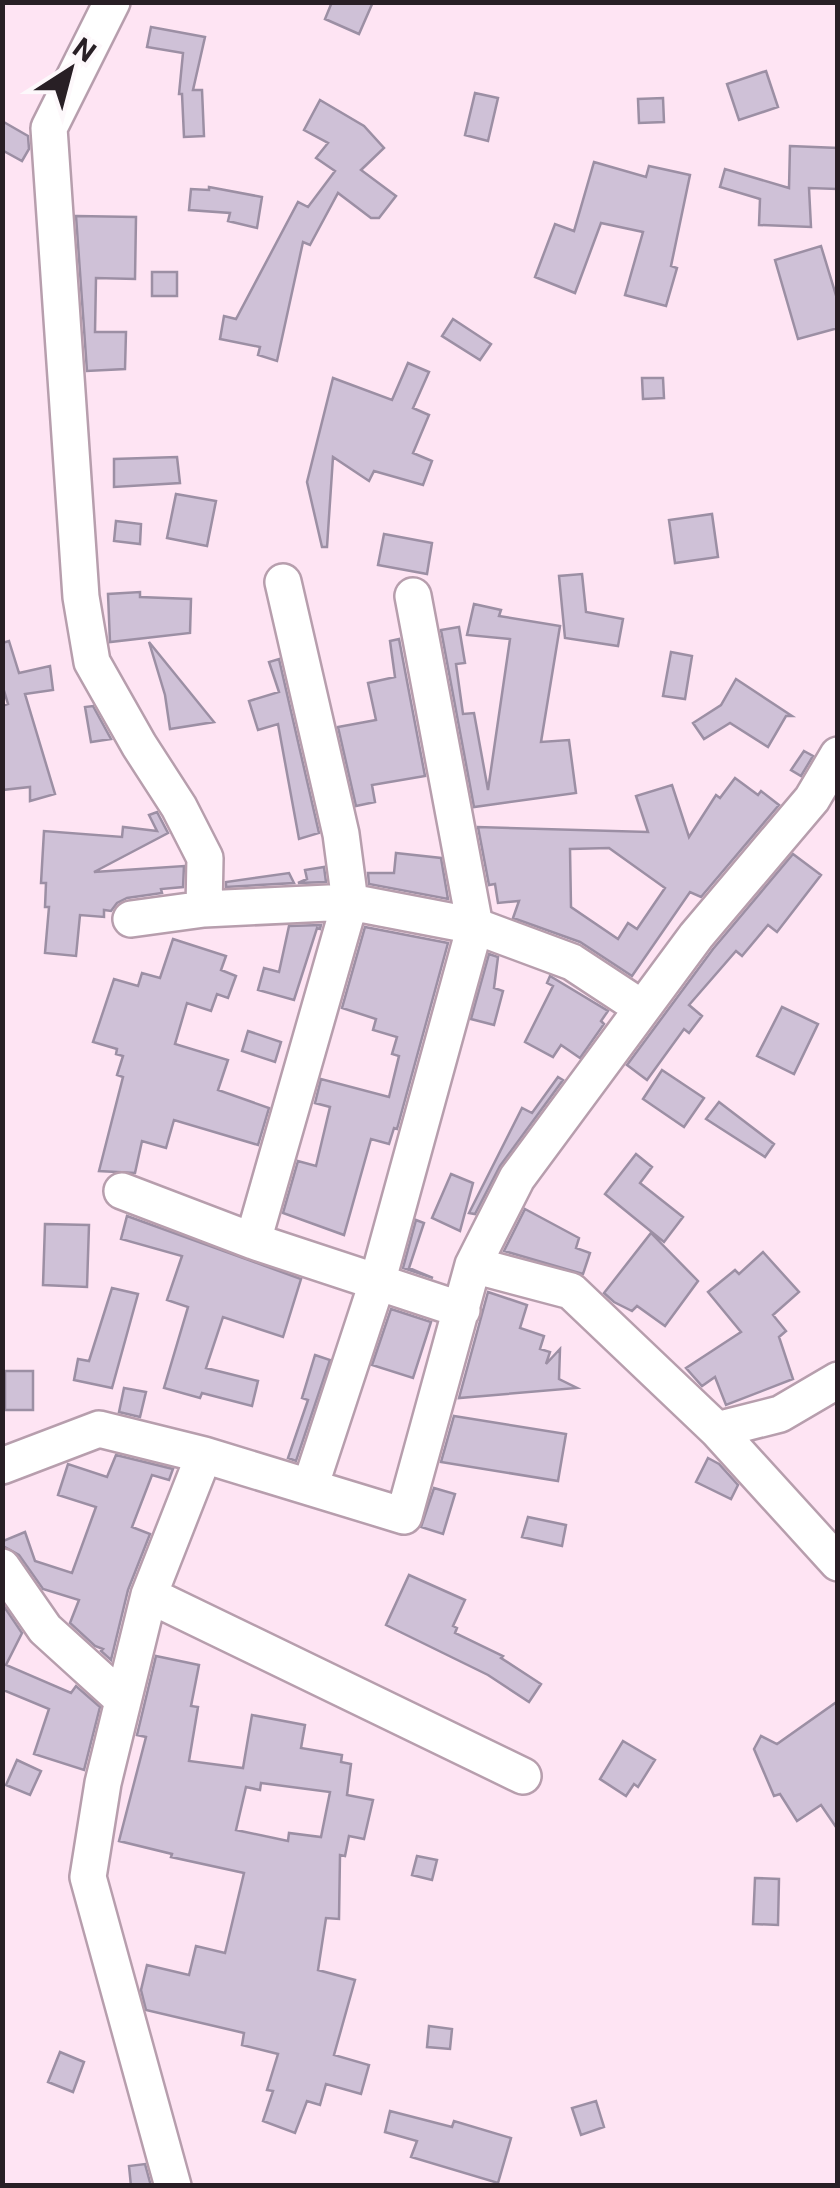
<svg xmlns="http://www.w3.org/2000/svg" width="840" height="2188" font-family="Roboto,sans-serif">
<rect width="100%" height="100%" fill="#fee4f3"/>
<path fill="#cfc1d7" stroke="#9c8fa4" stroke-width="2.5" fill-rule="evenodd" d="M332,2H373L359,34L325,19Z
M151,27L205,37L193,90H202L204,136L184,137L182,94H179L183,53L147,47Z
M766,71L778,107L739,120L727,84Z
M475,93L498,98L488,141L465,135Z
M663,98L664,122L639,123L638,99Z
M320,100L364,126L384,148L361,170L396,196L379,218H371L338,193L310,245L303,242L277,361L258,355L260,347L220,339L224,316L236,319L298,202L308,207L335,171L316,158L328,143L304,130Z
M2,121L28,136L29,149L22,161L2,150Z
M790,146L838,148L837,189L809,188L811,227L759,225L760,199L720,187L725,169L789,188Z
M594,162L646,177L649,166L690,175L671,266L677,268L666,306L625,295L643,232L601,223L575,293L535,277L555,224L574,231Z
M209,187L262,197L257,228L228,221L230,213L189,210L191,189L209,190Z
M76,216L136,217L135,279L96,278L95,332H126L125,369L87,371Z
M821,246L838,302V328L798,339L775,260Z
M152,272H177V296H152Z
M453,319L491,344L480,360L442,336Z
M408,363L429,372L413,408L429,415L413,453L432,461L423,485L374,471L369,481L333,457L327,547H322L307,482L333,378L392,400Z
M642,378H663L664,398L643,399Z
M177,457L180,483L114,487V459Z
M176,494L216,501L207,546L167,538Z
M712,514L718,557L675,563L669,520Z
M116,521L141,524L140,544L114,541Z
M384,534L432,543L427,574L378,565Z
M582,574L586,612L623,619L618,646L565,638L559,576Z
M140,592V597L191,599L190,633L110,642L108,594Z
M474,604L501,610L499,616L560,626L541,742L569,740L576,793L474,807L441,630L459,627L465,663L456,664L463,714L474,713L488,790L510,639L467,635Z
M399,639L425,776L372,785L375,802L356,806L338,727L376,720L368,683L395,677L390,641Z
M9,641L19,673L50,666L53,690L25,694L55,794L30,801V787L2,790V706L8,704L2,684V643Z
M149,642L214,722L170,729L165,695Z
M671,652L692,656L685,699L663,696Z
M279,659L319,833L299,839L278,724L258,730L249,701L279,692L269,662Z
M736,679L792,716H786L768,747L730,723L704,739L693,723L721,705Z
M93,706L111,739L91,742L85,707Z
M804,751L813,756L801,776L791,770Z
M735,778L758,795L761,791L779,805L701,897L690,892L632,976L580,942L513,918L519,901L498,903L495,884L489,885L478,827L648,832L636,796L672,785L689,837L716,795L720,798ZM609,848L665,888L637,929L628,923L618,939L571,907L570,849Z
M157,812L168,833L94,872L184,866L183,887L161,889L162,893L127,898L117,903L111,911L104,910V917L80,915L76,956L45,953L49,907H45L46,883H41L44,831L122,837L123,827L157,831L149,815Z
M396,853L441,858L448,899L369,884L368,873H394Z
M793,854L821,875L777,932L768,925L742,956L736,951L689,1005L702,1016L689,1033L684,1029L647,1080L627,1065L713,949Z
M324,867L326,882L298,883L307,879L305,870Z
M289,873L294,883L226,887V882Z
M321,925L320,929L317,928L294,1000L258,990L264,968L279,972L289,926Z
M365,927L448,943L397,1129L394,1128L389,1144L371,1139L344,1235L283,1213L298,1161L316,1166L330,1107L315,1103L321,1079L389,1097L399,1056L392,1054L397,1037L373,1030L376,1019L342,1008Z
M173,939L226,956L221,970L236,976L228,998L217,994L211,1011L187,1003L175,1044L228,1060L218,1090L269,1108L258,1145L174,1120L166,1148L142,1141L135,1173L99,1171L123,1077L117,1075L123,1056L116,1054L117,1049L93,1042L114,979L138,986L142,973L160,978Z
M489,954L498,957L494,988L503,991L494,1025L471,1019Z
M550,976L608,1011L601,1021L604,1024L580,1058L561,1045L553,1057L525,1042L553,986L547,983Z
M782,1007L818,1024L794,1074L757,1056Z
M248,1031L281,1042L275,1062L242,1051Z
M662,1070L704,1098L684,1127L643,1099Z
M558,1077L563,1080L500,1166L475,1214L469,1213L522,1108L532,1113Z
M719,1102L774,1144L765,1157L706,1119Z
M636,1154L652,1167L640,1183L683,1217L664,1242L605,1194Z
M451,1174L473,1183L460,1231L432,1218Z
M525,1209L579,1238L576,1248L590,1253L583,1274L504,1251Z
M127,1216L301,1279L283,1337L223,1317L206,1368L258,1381L252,1406L202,1393L200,1398L164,1388L188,1307L167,1300L182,1256L121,1239Z
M416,1220L424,1223L409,1268L433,1278L403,1268Z
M45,1224L89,1225L87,1287L43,1285Z
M651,1233L698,1281L665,1326L637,1306L632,1311L614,1302L604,1293Z
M763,1252L799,1292L773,1315L786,1331L779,1337L793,1379L726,1405L715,1377L702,1386L686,1368L741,1332L708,1292L735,1270L739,1274Z
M112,1288L138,1294L112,1388L74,1380L78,1359L89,1361Z
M488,1292L527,1305L520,1328L544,1336L540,1349L550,1352L546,1364L560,1349L559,1379L577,1388L459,1398Z
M391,1309L431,1322L413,1378L372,1365Z
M315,1355L330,1360L296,1461L288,1458L308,1400L302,1398Z
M5,1371H33V1410H5Z
M124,1388L146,1392L140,1417L119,1412Z
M454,1416L566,1434L558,1481L441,1462Z
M116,1455L173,1469L169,1480L152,1475L132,1527L150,1534L128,1590L111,1660L101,1651L103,1649L95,1646L70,1623L79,1600L43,1589L19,1555L3,1546V1541L25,1532L35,1561L72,1573L96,1507L58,1495L68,1464L107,1477Z
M708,1458L719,1464L738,1485L731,1499L696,1482Z
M434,1488L455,1494L443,1534L421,1527Z
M528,1517L566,1525L562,1546L522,1537Z
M409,1575L465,1600L453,1626L457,1628L455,1633L503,1656L501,1658L541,1684L529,1702L488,1675L386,1625Z
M3,1605L22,1633L6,1665L71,1693L76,1686L100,1707L84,1770L34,1754L49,1709L3,1690Z
M156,1656L199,1665L191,1706L198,1707L189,1761L243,1768L252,1715L305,1725L301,1748L342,1755L341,1762L351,1764L347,1795L373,1800L364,1839L349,1836L345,1856L340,1855L339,1919L326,1918L318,1970L355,1980L334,2055L369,2065L361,2094L326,2084L320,2105L307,2101L295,2133L263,2121L273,2091L267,2090L278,2054L242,2045L244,2033L146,2010L141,1990L147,1965L189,1975L196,1946L225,1953L244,1873L171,1857L172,1854L119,1841L146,1737L137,1735ZM261,1783L330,1792L321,1837L289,1833L288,1841L236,1830L246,1787L260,1790Z
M838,1701V1830L821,1805L797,1821L780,1794L774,1796L754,1749L761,1736L777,1744Z
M623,1741L655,1760L638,1787L634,1784L626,1796L600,1779Z
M17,1760L41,1771L30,1795L6,1785Z
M417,1856L437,1860L432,1880L412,1875Z
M755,1878L779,1879L778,1925L753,1924Z
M429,2026L452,2029L450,2049L427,2047Z
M60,2052L84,2062L73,2092L48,2082Z
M596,2101L604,2127L581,2135L572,2108Z
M390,2111L452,2127L454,2121L511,2138L498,2183L411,2157L417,2141L385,2132Z
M145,2164L151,2186H131L129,2166Z"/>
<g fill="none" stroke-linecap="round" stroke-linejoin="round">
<defs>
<path id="minor" d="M112,2L49,128L81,597L92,662L139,745L179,807L205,858L204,909
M131,919L204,909L350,902L475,926L572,962L642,1008
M122,1191L253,1241L462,1310
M253,1241L350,902L341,834L283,582
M473,1265L571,1291L717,1430L838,1563
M717,1430L780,1414L838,1380
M2,1466L99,1429L204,1455L404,1516L473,1265L517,1178L696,936L812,799L838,755
M310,1487L377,1283L475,926L413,596
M2,1567L45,1629L122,1699
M149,1595L523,1776
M173,2186L88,1877L103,1783L149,1595L204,1455"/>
</defs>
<use href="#minor" stroke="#b79ead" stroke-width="40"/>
<use href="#minor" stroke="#fff" stroke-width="35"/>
</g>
<rect width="840" height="2188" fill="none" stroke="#281f25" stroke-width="10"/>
<g transform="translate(70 70) rotate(36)" stroke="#fdf8fb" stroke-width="8" paint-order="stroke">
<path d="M0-8L18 38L0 25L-18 38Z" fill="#281f25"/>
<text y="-15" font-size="28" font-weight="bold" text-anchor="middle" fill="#281f25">N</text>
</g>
</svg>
